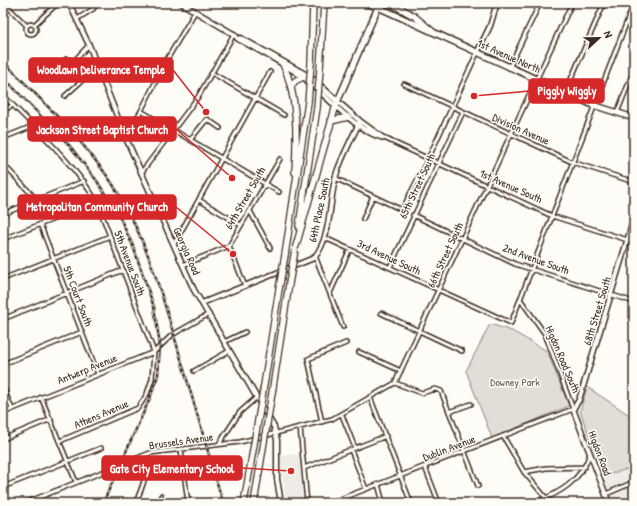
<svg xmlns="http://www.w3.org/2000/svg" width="637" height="506" font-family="'Patrick Hand',sans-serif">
<rect width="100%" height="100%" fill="#fdfcf7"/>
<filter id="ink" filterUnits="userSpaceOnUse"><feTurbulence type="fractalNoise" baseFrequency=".025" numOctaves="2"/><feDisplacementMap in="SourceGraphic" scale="8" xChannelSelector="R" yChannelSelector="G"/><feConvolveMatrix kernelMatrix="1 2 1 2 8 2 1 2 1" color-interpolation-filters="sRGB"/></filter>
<g filter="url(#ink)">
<path fill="#efece7" d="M295,454L299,455L300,459L303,503H286L280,456Z
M634,467V503H613L604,476Z"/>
<path fill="#e1ded7" stroke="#8e847a" d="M490,324L512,331L547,351L569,406L492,438L466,371Z
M587,387L634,418V467L604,476L580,411Z"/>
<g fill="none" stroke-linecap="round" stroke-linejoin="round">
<defs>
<path id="minor" d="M4,3L27,26
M77,19L93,9L97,3
M26 29a5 5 0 1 1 10 0a5 5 0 1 1-10 0Z
M34,25L58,3
M140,61L161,73
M509,68L540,3
M212,73L284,115
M47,78L66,59L74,61L89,45
M404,84L572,162L634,182
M565,93L604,3
M3,95C36,129 72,161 97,202L154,352L152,379L147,394L138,408L60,441
M65,96L98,66
M3,111L13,105
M141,111L279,192
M617,113L634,70
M125,136L141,111L166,61L195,12
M3,138L33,126
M384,138L552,216L634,242
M190,140L207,119L220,128
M3,164L37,200
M141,173L198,97L234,34
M335,178L402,210L428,159L477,53
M199,200L241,225
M250,211L270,248
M3,214L84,181
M413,215L515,264L634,302
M363,219L373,196
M40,224L98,374
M325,238L511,323L634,3
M3,239L97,202
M174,244L270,72
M229,246L245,286
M315,256L343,327
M183,265L229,246L280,159
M390,267L463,112
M3,279L110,236
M330,293L350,249
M381,313L462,351
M3,319L123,270
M224,342L245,332
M359,352L401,371
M3,364L82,332
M194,371L229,351
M395,383L572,3
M395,383L422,393L435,389L441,391L478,486
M3,387L12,409
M41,397L76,482
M370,397L411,503
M449,412L471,404
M3,413L154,352L172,335L209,314
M342,415L355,448
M322,422L308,359L346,343
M300,427L307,503
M503,436L524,472L546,498
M3,439L51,419
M219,444L240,412L257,397
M181,449L188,503
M351,450L366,489
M425,467L437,498
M304,468L386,436
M524,472L546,468L585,467
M378,484L383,503
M3,487L101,448
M606,494L634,482
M25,503L150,453L240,442L332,419L395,383
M136,503C141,487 152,472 140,457
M158,503L161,496
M330,503L573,409L545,334L520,299
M534,503C560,493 580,482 590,454"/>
<path id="tertiary" d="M69,3L89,45L125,136L194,290L274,427L277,440V479L281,503
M181,3L235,35
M234,34L238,39C260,51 284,63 304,78C328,96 356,132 384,138
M241,38L307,75
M477,53L490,26L497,3
M337,101L360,121L382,137
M202,303L314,258C333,235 328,199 337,172C343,155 352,138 360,121
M609,503L573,409L579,400L634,218"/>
<path id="primary" d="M364,3L378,7L593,105L634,118
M308,75L337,101
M336,105L378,7"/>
<path id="motorway" d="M391,3L414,16L432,31
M283,64C298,96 297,137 295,172
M311,64L313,3
M320,69L324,3
M291,86L295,81L307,75
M331,121L348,117
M299,226L317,108
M296,246L336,105
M285,255L308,102
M265,379L279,289
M273,387L289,284"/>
</defs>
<use href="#minor" stroke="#3b2a1e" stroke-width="6"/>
<use href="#tertiary" stroke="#3b2a1e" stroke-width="7"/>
<use href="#primary" stroke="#3b2a1e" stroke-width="8"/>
<use href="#motorway" stroke="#3b2a1e" stroke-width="8"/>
<use href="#minor" stroke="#fdfcf7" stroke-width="3"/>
<use href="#tertiary" stroke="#fdfcf7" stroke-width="4"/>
<use href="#primary" stroke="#fdfcf7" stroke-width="5"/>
<use href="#motorway" stroke="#fdfcf7" stroke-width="5.5"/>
<defs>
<path id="rail" d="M3,61C41,100 81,137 112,183C145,234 161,291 178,349C193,400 208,452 223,503
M3,77L70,146L97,181L120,218L133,246L154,307L160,345L158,375L150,398L103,503"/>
</defs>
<use href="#rail" stroke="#3b2a1e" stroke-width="2.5"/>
<use href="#rail" stroke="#fdfcf7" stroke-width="1" stroke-dasharray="3" stroke-linecap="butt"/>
<defs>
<path id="motorway-bridge" d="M308,102L311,64
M317,108L320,69
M289,284L295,250
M279,289L285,255
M244,503L265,379
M254,503L273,387"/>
</defs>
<use href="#motorway-bridge" stroke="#3b2a1e" stroke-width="8" stroke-linecap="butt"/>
<use href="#motorway-bridge" stroke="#fdfcf7" stroke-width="5.5"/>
</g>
</g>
<g text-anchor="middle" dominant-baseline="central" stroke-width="3" stroke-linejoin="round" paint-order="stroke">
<g font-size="11" fill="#3b2a1e" stroke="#fdfcf7">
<text transform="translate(509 56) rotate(24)">1st Avenue North</text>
<text transform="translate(521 129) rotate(24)">Division Avenue</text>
<text transform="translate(417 186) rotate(-65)">65th Street South</text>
<text transform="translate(511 186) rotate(24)">1st Avenue South</text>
<text transform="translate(245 198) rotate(-60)">64th Street South</text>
<text transform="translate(319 210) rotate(-78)">64th Place South</text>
<text transform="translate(187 251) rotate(66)">Georgia Road</text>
<text transform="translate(445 255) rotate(-65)">66th Street South</text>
<text transform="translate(389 257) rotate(25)">3rd Avenue South</text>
<text transform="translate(536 259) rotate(20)">2nd Avenue South</text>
<text transform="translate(130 263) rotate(69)">5th Avenue South</text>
<text transform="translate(78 296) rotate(69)">5th Court South</text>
<text transform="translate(597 311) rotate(-73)">68th Street South</text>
<text transform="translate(563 359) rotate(67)">Higdon Road South</text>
<text transform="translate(87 369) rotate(-22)">Antwerp Avenue</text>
<text transform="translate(101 414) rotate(-23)">Athens Avenue</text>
<text transform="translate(181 441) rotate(-8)">Brussels Avenue</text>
<text transform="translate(449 448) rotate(-21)">Dublin Avenue</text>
<text transform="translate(600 453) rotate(69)">Higdon Road</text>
</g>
<g font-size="11" fill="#64574c" stroke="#fdfcf7">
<text x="515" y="382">Downey Park</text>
</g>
</g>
<path fill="none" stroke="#d62828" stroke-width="1.5" d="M206 112L173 70M474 96L529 91M232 178L176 129M233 254L176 207M291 471L242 468"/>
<g fill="#d62828" stroke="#fdfcf7" stroke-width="1.5">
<circle cx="206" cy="112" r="4"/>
<circle cx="474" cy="96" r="4"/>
<circle cx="232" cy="178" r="4"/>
<circle cx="233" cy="254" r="4"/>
<circle cx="291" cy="471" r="4"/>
</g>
<g fill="#d62828" stroke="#d62828" stroke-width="1.5">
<rect x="29" y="58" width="144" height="24" rx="4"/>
<rect x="529" y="79" width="75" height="24" rx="4"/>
<rect x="28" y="117" width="148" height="24" rx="4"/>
<rect x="18" y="195" width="158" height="24" rx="4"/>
<rect x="102" y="456" width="140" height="24" rx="4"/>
</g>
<g font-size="12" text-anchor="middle" font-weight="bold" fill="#fff">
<text x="101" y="74">Woodlawn Deliverance Temple</text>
<text x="567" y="95">Piggly Wiggly</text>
<text x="102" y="134">Jackson Street Baptist Church</text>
<text x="97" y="211">Metropolitan Community Church</text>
<text x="172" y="473">Gate City Elementary School</text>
</g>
<rect width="637" height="506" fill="none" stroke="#fdfcf7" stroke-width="16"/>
<rect x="8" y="8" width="621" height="490" fill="none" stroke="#3b2a1e" stroke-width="1.5" filter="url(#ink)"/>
<g transform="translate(599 38) rotate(68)" stroke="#fdfcf7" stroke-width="3" paint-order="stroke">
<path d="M0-3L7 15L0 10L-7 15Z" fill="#3b2a1e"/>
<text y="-6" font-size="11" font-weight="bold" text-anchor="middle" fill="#3b2a1e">N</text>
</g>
</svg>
